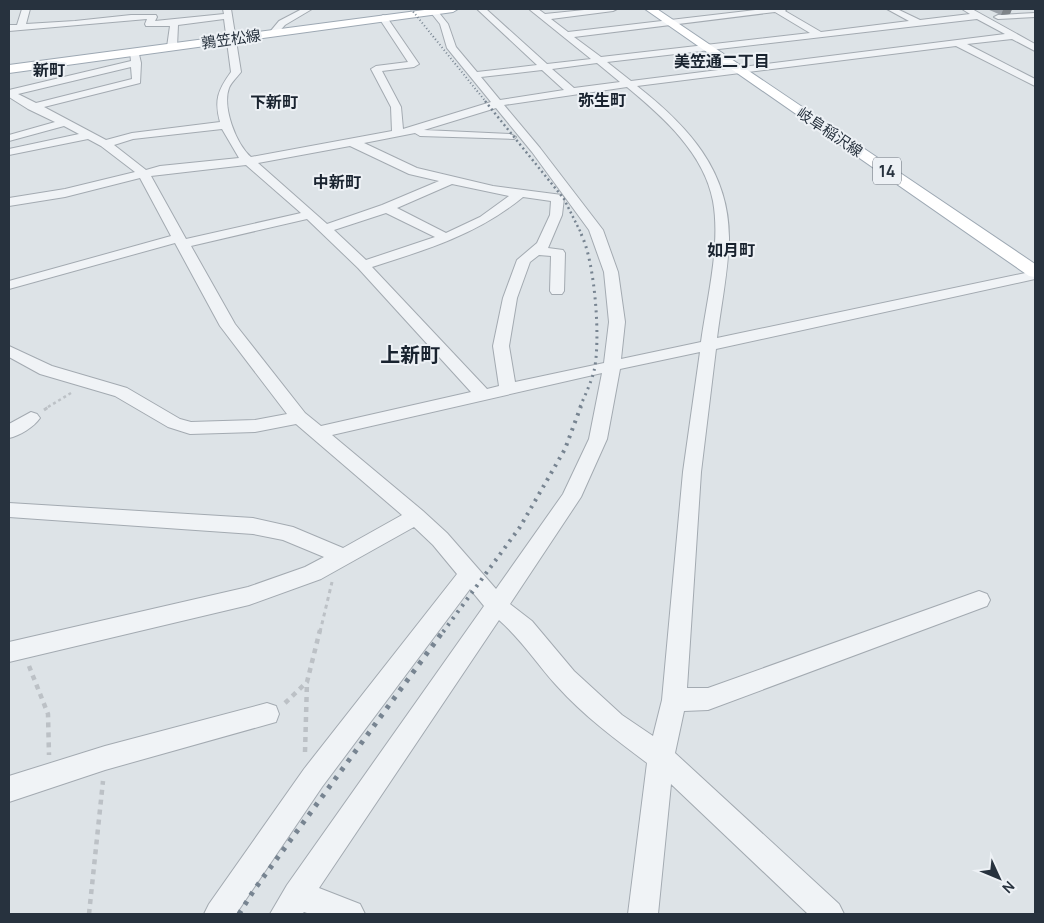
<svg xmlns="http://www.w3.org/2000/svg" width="1044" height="923" font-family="Manrope,'Noto Sans JP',sans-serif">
<rect width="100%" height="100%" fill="#dde3e7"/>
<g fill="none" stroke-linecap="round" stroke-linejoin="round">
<defs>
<path id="minor" d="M22,9H30L26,24L75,21L131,15H156L157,17L155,21L224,14L223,9H231L241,72C237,77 231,83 229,88C222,107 236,144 251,157L392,131L391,107L371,69L376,66L408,62L379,18L383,15L386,16L419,64L414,67L382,71L401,107L403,129L491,102L447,48L440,24L428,9H436L448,24L456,47L477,72L537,65L477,9H486L547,64L591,59L529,9H538L545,14L594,9H617L613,11L551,19L568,32L765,9H787L785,11L821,32L909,21L887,9H897L920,20L970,14L962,9H972L1035,44V51L1012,39L967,44L1035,79V86L956,46L637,86C688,126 730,171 729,240C728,272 721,306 717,338L1035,271V279L716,349L701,472L687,688H708L979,591L987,594L990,600L987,606L708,710L684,711L675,753L839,904L844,914H808L671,784L658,914H628L647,763C615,739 584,716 557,686C537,664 522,640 499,620L319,888L360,904L365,914H310L304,912L302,914H270L287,885L484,606L470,589L322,787L236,914H204L209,904L304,769L457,574L433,545L414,527L321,579L249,605L9,662V642L248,587L305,567L324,557L283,540L253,534L9,517V503L253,518L293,527L343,548L402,515L296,424L255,432L190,434L168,427L115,396L40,374L9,357V346L52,366L127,388L180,419L191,422L255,420L287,414L220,326L175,243L9,289V281L171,236L140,178L65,197L9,206V198L65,189L135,172L101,146L88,139L9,155V149L79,134L64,126L9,141V135L55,122L28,109L9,97V90L131,61L130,52L135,49L138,50L141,63L140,83L44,107L106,140L132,133L220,122C214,100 218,90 231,72L224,19L178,25L177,47L172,50L167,47L170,26H146L145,24L147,19L9,31V25H17ZM775,12L810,33L601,57L574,37ZM977,19L1005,34L631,81L607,62ZM597,63L620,82L574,88L552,69ZM131,67L132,79L36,103L18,94ZM542,70L564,90L500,100L481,77ZM627,87C663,117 704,153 713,201C721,245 707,298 701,342L621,359L625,322L618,272L603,230L540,148L504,105ZM496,108L532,152L589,230L604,272L609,322L604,363L515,382L509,346L517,298L530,262L539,255L551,256L550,291L552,294H562L564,291L565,253L563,250L548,248L562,215L564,198L562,195L493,186L417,168L364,143L415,133L420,136L514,139L516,137L510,134L424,130ZM222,129L239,158L160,166L146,170L114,145L133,139ZM350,146L409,174L439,181L382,205L327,224L258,163ZM246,165L301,213L186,239L151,176ZM452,184L509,196L480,217L446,233L397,208ZM523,197L551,201L550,215L537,243L517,260L503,298L493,346L499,386L487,389L372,267C426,250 478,234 523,197ZM386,213L435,237L366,260L334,230ZM307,219L358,268L471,392L321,426L305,413L235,324L191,246ZM700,352L683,472L662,700L653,736L622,715L574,671L532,621L510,604L581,497L607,439L620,369ZM602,373L589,439L563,494L496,589L447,533L423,511L332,435Z
M302,9H312L285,25L276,35H270L269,33L279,21Z
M1035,13V17L998,19L994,17L998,15Z
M31,412L37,414L40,418C34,427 19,436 9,438V424Z
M267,703L276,706L279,714L276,722L105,770L9,802V776L105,746Z"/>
<path id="major" d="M432,9H458L453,12L9,73V65Z
M645,9H657L1035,264V277L1029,276Z"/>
</defs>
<use href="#minor" stroke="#a3aab1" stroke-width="2"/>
<use href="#major" stroke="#9da8b3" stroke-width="2"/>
<path stroke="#bcc1c6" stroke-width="2.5" stroke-dasharray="3 3" stroke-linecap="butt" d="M48,407L71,393"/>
<path stroke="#bcc1c6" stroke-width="3" stroke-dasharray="4 4" stroke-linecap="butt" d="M44,410L50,406
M320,632L332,582"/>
<path stroke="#bcc1c6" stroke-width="4.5" stroke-dasharray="5 5" stroke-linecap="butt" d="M29,666L48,714L49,755
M285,703L307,682L320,630
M305,752L307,682
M89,914L103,781"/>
<use href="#minor" fill="#f0f3f6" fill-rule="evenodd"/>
<use href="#major" fill="#fff" fill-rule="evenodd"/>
<path stroke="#778491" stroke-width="2" stroke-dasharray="1 2.5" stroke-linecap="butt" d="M411,9L486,102"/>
<path stroke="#778491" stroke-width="2.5" stroke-dasharray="2 3" stroke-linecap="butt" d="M485,101L564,199L582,235"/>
<path stroke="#778491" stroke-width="3" stroke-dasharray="2 4.5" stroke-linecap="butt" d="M580,407C585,395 591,383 594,371C601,341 595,261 581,234"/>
<path stroke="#778491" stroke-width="4" stroke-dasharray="2.5 5.5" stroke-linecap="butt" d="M443,632L520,527L565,449L581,406"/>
<path stroke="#778491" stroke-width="5" stroke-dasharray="4 7" stroke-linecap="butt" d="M239,914L254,890L444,630"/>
</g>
<path fill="#9ca2a9" d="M987,9H1012L1010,14L1001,15Z"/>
<path fill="#7f8489" d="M1012,9L1010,14L1001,15L1003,10Z"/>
<g text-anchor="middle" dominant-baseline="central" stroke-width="4" stroke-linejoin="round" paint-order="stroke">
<g font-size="15" fill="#27323e" stroke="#edf1f5">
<text transform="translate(231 39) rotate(-8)">鶉笠松線</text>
<text transform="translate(830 132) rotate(34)">岐阜稲沢線</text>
</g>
<g font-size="16" font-weight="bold" fill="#19232f" stroke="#edf1f5">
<text x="722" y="61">美笠通二丁目</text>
</g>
<g font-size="16" font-weight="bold" fill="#19232f" stroke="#edf1f5">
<text x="49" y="70">新町</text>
<text x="602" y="100">弥生町</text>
<text x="274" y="102">下新町</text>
<text x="337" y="182">中新町</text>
<text x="731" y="250">如月町</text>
</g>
<rect fill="#edf1f5" stroke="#626b75" stroke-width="1" x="873" y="157.5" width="28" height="27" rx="4"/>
<g font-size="16" font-weight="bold" fill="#27323e">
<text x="887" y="171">14</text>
</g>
<g font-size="20" font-weight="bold" fill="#19232f" stroke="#edf1f5">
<text x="410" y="354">上新町</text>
</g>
</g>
<rect width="1044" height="923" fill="none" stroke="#27323e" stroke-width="20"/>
<g transform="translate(999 878) rotate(134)" stroke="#edf1f5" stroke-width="4" paint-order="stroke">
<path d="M0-4L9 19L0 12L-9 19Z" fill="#27323e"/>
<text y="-8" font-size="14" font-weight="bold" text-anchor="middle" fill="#27323e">N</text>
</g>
</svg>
